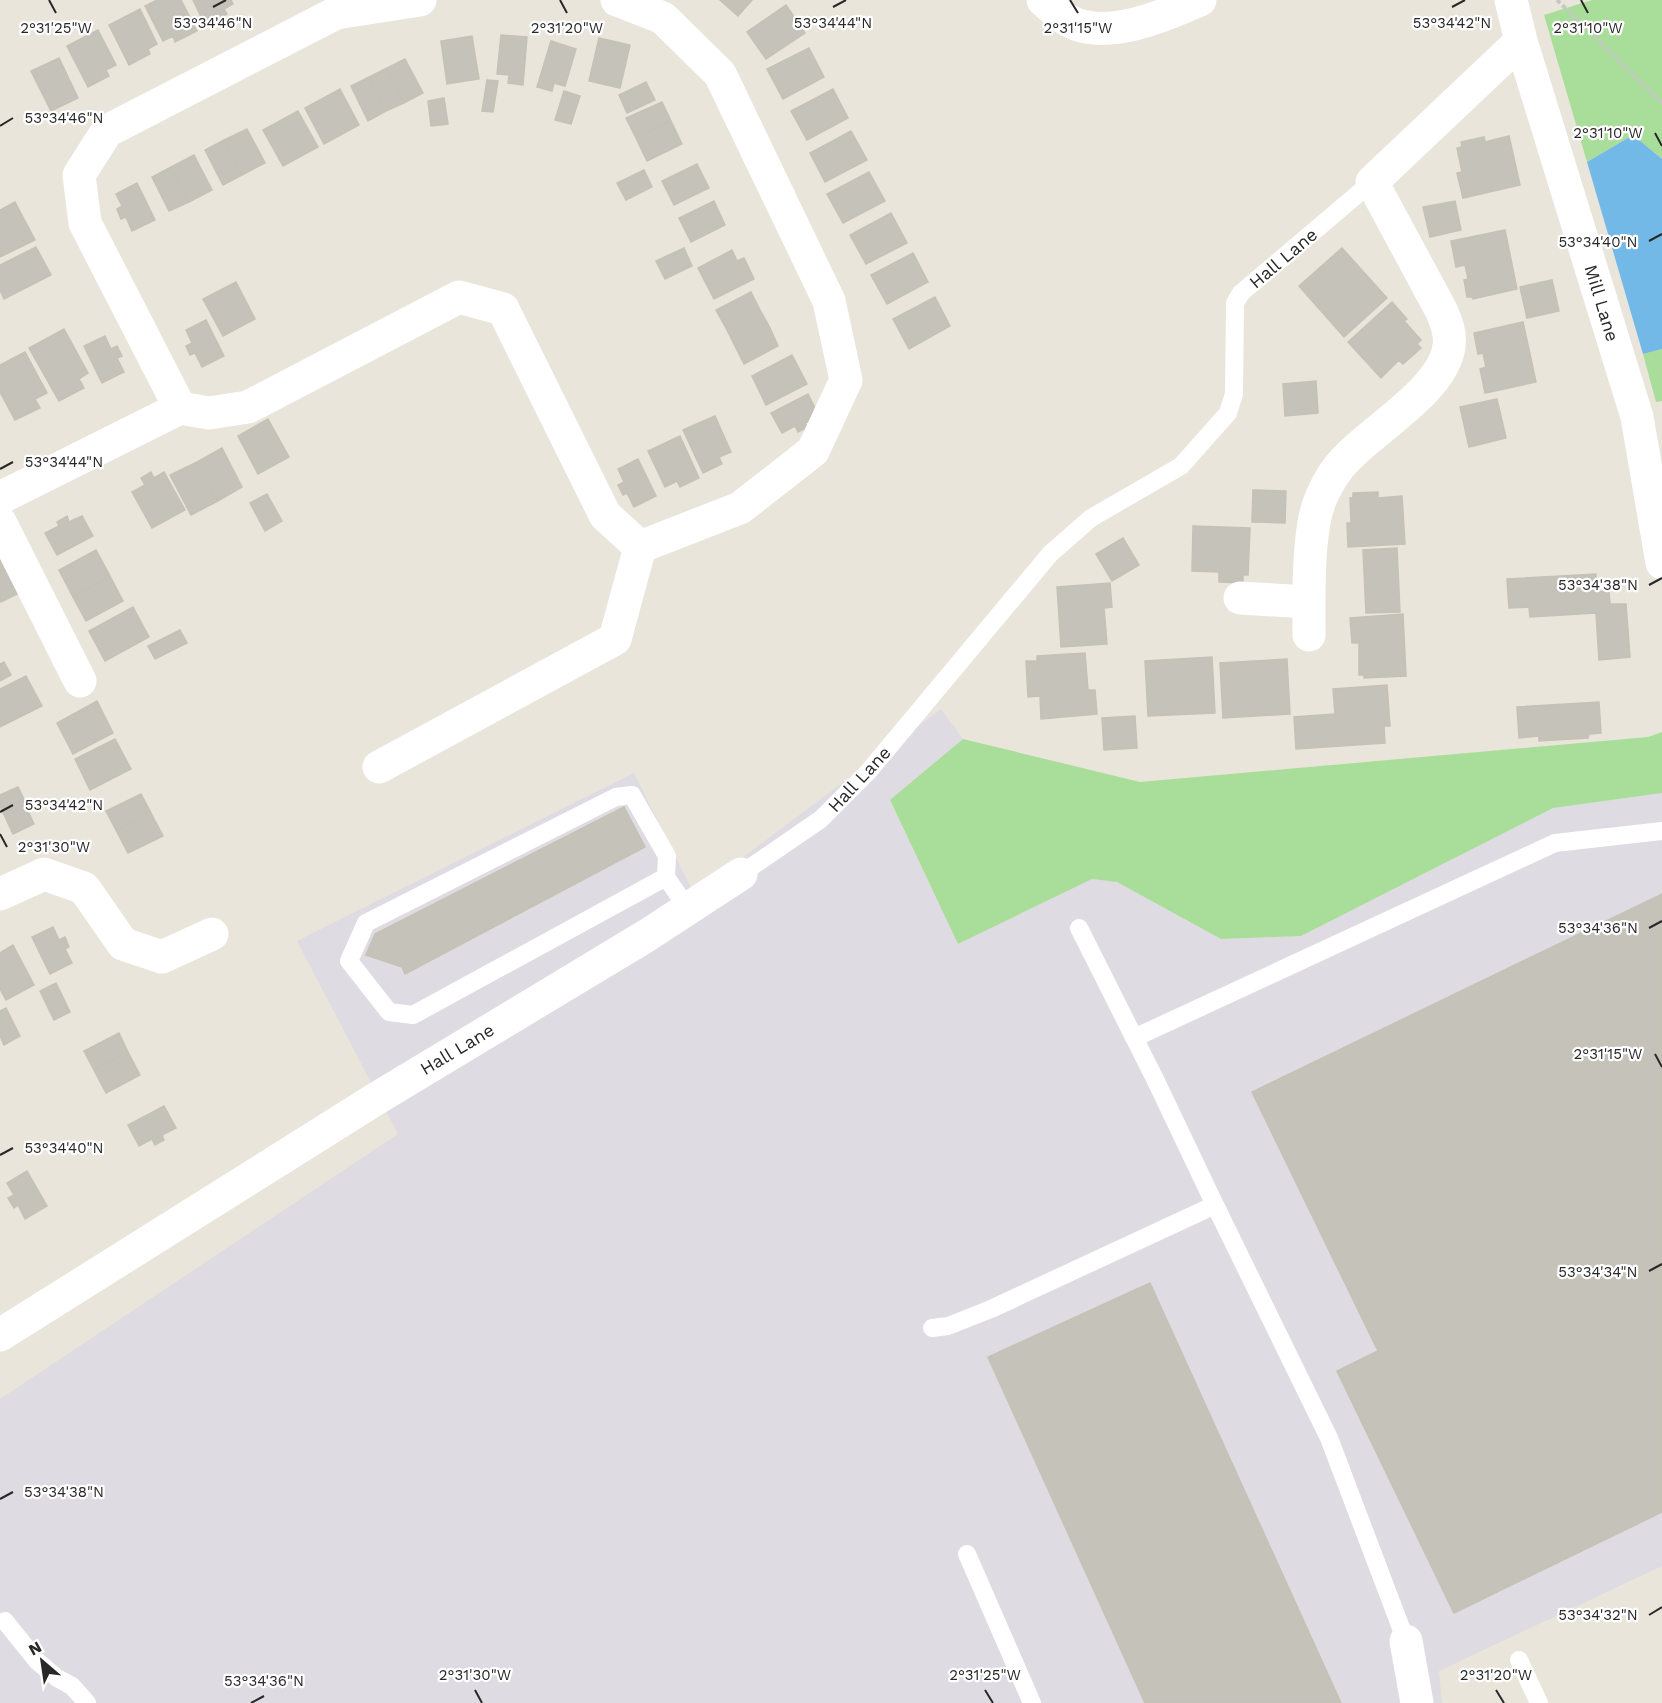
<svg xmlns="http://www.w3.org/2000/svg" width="1662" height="1703" font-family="'Work Sans',sans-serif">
<rect width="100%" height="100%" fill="#eae5da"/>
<path fill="#dedbe2" d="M941,709L963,739L890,801L958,944L1092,879L1117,882L1221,939L1301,936L1553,808L1662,793V1566L1439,1671L1442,1703H0V1399L398,1134L297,941L634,773L694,894Z"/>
<path fill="#a8de99" d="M1592,0H1662V159L1633,135L1587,162L1544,15Z
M1662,349V401L1656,402L1643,354Z
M1662,732V793L1553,808L1301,936L1221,939L1117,882L1092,879L958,944L890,800L963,739L1140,782L1648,737Z"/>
<path fill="#72b9e8" d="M1633,135L1662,159V349L1643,354L1587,162Z"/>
<path fill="#c5c2ba" stroke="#c5c1b4" stroke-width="1.5" d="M157,0H181L197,31L175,42L173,36L163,41L145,6Z
M193,0H231L233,4L224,9L227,14L205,25Z
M720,0H752L738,16Z
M786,5L805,33L766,59L747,32Z
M140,9L157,44L148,49L150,54L129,65L109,25Z
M98,30L116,65L106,70L109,76L88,87L67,46Z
M501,35L527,37L523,85L508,83L509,75L497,74Z
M472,36L479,79L447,84L441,41Z
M599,38L630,45L620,88L589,81Z
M551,41L576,49L565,86L554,83L552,91L537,87Z
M809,48L824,77L783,99L767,69Z
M59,58L78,98L51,111L31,71Z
M405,59L423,93L404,103L387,68Z
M387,68L404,103L386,111L369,77Z
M369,77L386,111L368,121L351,86Z
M487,80L498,81L493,112L482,111Z
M646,82L655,100L627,113L619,95Z
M340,89L359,125L324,144L305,108Z
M833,89L848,118L807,140L791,111Z
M564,91L580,96L571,124L555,120Z
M444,98L448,124L431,126L428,101Z
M662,102L671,121L636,138L626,118Z
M298,111L318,147L283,166L263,130Z
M671,121L682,144L647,161L636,138Z
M247,129L265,163L242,175L224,140Z
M851,131L867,160L825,182L810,153Z
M1509,136L1520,185L1463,198L1457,173L1462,172L1457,148L1462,147L1461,142L1484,137L1485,142Z
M224,140L242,175L223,185L205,150Z
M194,155L212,190L189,202L171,167Z
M697,164L709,188L674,205L662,181Z
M171,167L189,202L169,211L152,177Z
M644,170L652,187L626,200L617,183Z
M869,172L885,201L843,223L827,194Z
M137,183L155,220L132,231L126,217L121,219L117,209L122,206L116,194Z
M714,201L725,225L691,242L679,218Z
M1455,201L1461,230L1430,237L1423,207Z
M15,202L35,240L0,257V210Z
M891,213L907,243L866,264L850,235Z
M1505,230L1517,289L1473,299L1472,297H1467L1464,280L1468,279L1465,265L1456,267L1451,241Z
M36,247L51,275L4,299L0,290V265Z
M684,248L692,266L665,279L656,261Z
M1342,248L1387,298L1344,337L1299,286Z
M732,250L737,261L744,258L754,279L714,299L698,268Z
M913,253L928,282L887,304L871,275Z
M1552,280L1559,311L1527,318L1520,287Z
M236,282L255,319L223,336L203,299Z
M751,292L760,310L726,328L716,310Z
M935,297L950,326L909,349L893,319Z
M1392,302L1407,319L1404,321L1421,340L1417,344L1421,348L1403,364L1399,360L1381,378L1348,342Z
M760,310L770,328L735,346L726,328Z
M206,320L224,356L202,367L195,353L190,355L186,346L192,343L186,330Z
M1523,322L1536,382L1485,393L1480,369L1486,367L1483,353L1478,354L1474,333Z
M770,328L778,346L744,364L735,346Z
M64,329L88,373L79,379L84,388L59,401L29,348Z
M105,336L111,349L117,346L122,356L117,358L124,372L102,383L84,346Z
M25,352L47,393L35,399L40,408L15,420L0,392V365Z
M792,355L807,384L766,405L752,376Z
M1316,381L1318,413L1285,416L1283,384Z
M808,394L819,416L805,423L808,427L798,432L795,426L782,433L771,413Z
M1497,399L1506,438L1469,447L1460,407Z
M715,416L731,452L719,457L722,464L703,473L683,430Z
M268,419L289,457L258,474L238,436Z
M680,436L699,478L680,487L677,481L665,487L648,451Z
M222,448L242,487L218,501L197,462Z
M638,459L656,496L634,507L627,493L623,495L618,485L624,482L618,469Z
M197,462L218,501L191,515L170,475Z
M151,472L154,478L164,472L185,510L152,528L132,492L145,485L141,478Z
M1253,490L1286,491L1285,523L1252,522Z
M1378,492V498L1402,496L1405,544L1348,547L1347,523H1351L1350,498H1353V493Z
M267,494L282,521L265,531L250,503Z
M67,516L69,522L82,516L93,536L57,555L45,533L59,526L57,522Z
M1193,526L1250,528L1248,575H1243V583L1219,582V572L1192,571Z
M1123,538L1139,565L1112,581L1096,554Z
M0,547L27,589L1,602L0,599Z
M1397,548L1400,612L1366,613L1363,550Z
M96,550L110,576L73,597L59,570Z
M1596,574V592L1578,593L1579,614L1530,617L1529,607L1509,608L1507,579Z
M110,576L123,601L86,621L73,597Z
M1110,583L1112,607L1104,608L1107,644L1061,647L1057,587Z
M1609,591L1610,604H1626L1630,657L1599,660L1596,613L1579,614L1578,593Z
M133,607L149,637L105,661L89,631Z
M1403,614L1406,676L1364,678V675H1359V643H1352L1350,618Z
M180,630L187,643L155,659L148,646Z
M1085,653L1088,690H1095L1097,714L1041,719L1040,696L1028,697L1026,661H1037V656Z
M1212,657L1215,713L1148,716L1145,661Z
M1287,659L1290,714L1223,718L1220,663Z
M4,662L11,675L0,681V664Z
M26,676L42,706L0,727V689Z
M1387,685L1390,726H1384L1385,743L1296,749L1294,717L1335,714L1333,689Z
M97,701L113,733L73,754L57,723Z
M1599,702L1601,733L1589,734L1588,738L1539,741V736L1519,738L1517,707Z
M1135,716L1137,748L1104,750L1102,718Z
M115,739L131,769L90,790L75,759Z
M18,787L25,801L29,799L34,808L28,811L34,824L13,834L0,806V795Z
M141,794L151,813L116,830L106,811Z
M624,807L645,847L405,974L402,967L366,955L375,934Z
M151,813L163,836L128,853L116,830Z
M1662,894V1512L1454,1613L1337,1371L1378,1351L1252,1092Z
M53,927L59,940L65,937L69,947L65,949L72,963L50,974L32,937Z
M13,945L34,985L6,1000L0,989V953Z
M56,983L70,1012L54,1020L40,991Z
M6,1008L20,1036L4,1045L0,1036V1011Z
M119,1033L128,1052L94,1070L84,1051Z
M128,1052L140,1075L106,1093L94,1070Z
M164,1106L176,1128L162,1135L164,1140L155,1145L152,1139L139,1146L128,1125Z
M27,1171L47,1206L25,1219L18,1205L14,1208L8,1198L14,1195L7,1183Z
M1150,1283L1341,1703H1145L988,1357Z"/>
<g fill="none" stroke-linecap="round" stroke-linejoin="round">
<path stroke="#c7c7c7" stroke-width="4" stroke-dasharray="4.5 3" stroke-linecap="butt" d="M1557,0L1662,103"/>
<path stroke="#fff" stroke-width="18" d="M741,874L821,819L868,772L1050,554L1091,518L1181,466L1228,413L1234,394L1235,303L1241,293L1372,182
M666,877L667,856L632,795L616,797L366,923L349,961L389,1012L413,1015L666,877L688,909
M1079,928L1155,1079L1215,1205
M1134,1038L1555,843L1662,831
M932,1328L948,1326L991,1309L1215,1205L1329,1438L1406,1641
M967,1554L1032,1703
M5,1621L37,1661L57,1678L72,1686L87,1703
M1519,1660L1539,1703"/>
<path stroke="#fff" stroke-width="33" d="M1043,0C1051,7 1060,16 1069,21C1106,41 1164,16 1200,0
M1511,0L1521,41L1637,417L1662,563
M180,408L209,413L248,407L459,297L503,309L605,515L640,547L740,508L813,451L846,380L829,301L720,74L663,18L617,0
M180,408L85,223L79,175L107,131L336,13L420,0
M0,498L180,408
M0,522L80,681
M1240,598L1309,602
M1309,635C1309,599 1307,529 1321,498C1327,484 1335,470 1346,459C1375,428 1444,389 1449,346C1451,333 1446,321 1441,310L1372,182L1521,41
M379,767L615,639L640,547
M0,894L44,874L84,888L123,944L162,957L212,934
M0,1335L374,1100L646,936L741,874
M1406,1641L1417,1703"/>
</g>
<path fill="none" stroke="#282828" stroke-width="2" d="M49,0L56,13M560,0L567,13M1070,0L1078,13M1581,0L1588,13M213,7L226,0M833,7L846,0M1452,7L1465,0M0,126L13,118M1655,133L1662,146M1649,241L1662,234M0,469L13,462M1649,585L1662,578M0,812L13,805M0,834L7,847M1649,928L1662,921M1655,1054L1662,1067M0,1155L13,1148M1649,1271L1662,1264M0,1499L13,1492M1649,1615L1662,1607M475,1690L482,1703M985,1690L993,1703M1496,1690L1504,1703M251,1703L264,1696"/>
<g text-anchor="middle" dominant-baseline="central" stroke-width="4.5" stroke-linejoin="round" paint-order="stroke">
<g font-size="18" fill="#282828" stroke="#fff">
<text transform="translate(1283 258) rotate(-40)">Hall Lane</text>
<text transform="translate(1602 303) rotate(73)">Mill Lane</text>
<text transform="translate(859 779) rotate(-47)">Hall Lane</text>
<text transform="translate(457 1049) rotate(-31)">Hall Lane</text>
</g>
</g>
<g font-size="15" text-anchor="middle" fill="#282828" stroke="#fff" stroke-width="4.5" stroke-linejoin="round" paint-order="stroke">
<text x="833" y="28">53°34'44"N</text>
<text x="213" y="28">53°34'46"N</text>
<text x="1452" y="28">53°34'42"N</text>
<text x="56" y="33">2°31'25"W</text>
<text x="567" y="33">2°31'20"W</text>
<text x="1078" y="33">2°31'15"W</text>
<text x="1588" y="33">2°31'10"W</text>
<text x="64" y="123">53°34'46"N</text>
<text x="1608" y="138">2°31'10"W</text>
<text x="1598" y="247">53°34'40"N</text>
<text x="64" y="467">53°34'44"N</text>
<text x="1598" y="590">53°34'38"N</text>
<text x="64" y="810">53°34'42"N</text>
<text x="54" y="852">2°31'30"W</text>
<text x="1598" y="933">53°34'36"N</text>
<text x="1608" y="1059">2°31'15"W</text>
<text x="64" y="1153">53°34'40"N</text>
<text x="1598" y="1277">53°34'34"N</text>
<text x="64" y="1497">53°34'38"N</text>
<text x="1598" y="1620">53°34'32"N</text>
<text x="475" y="1680">2°31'30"W</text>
<text x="985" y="1680">2°31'25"W</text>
<text x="1496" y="1680">2°31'20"W</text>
<text x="264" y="1686">53°34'36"N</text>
</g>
<g transform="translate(42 1661) rotate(331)" stroke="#ffffff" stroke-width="4.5" paint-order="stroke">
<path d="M0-4.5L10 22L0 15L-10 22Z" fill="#282828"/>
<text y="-9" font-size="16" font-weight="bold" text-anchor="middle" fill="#282828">N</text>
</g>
</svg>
